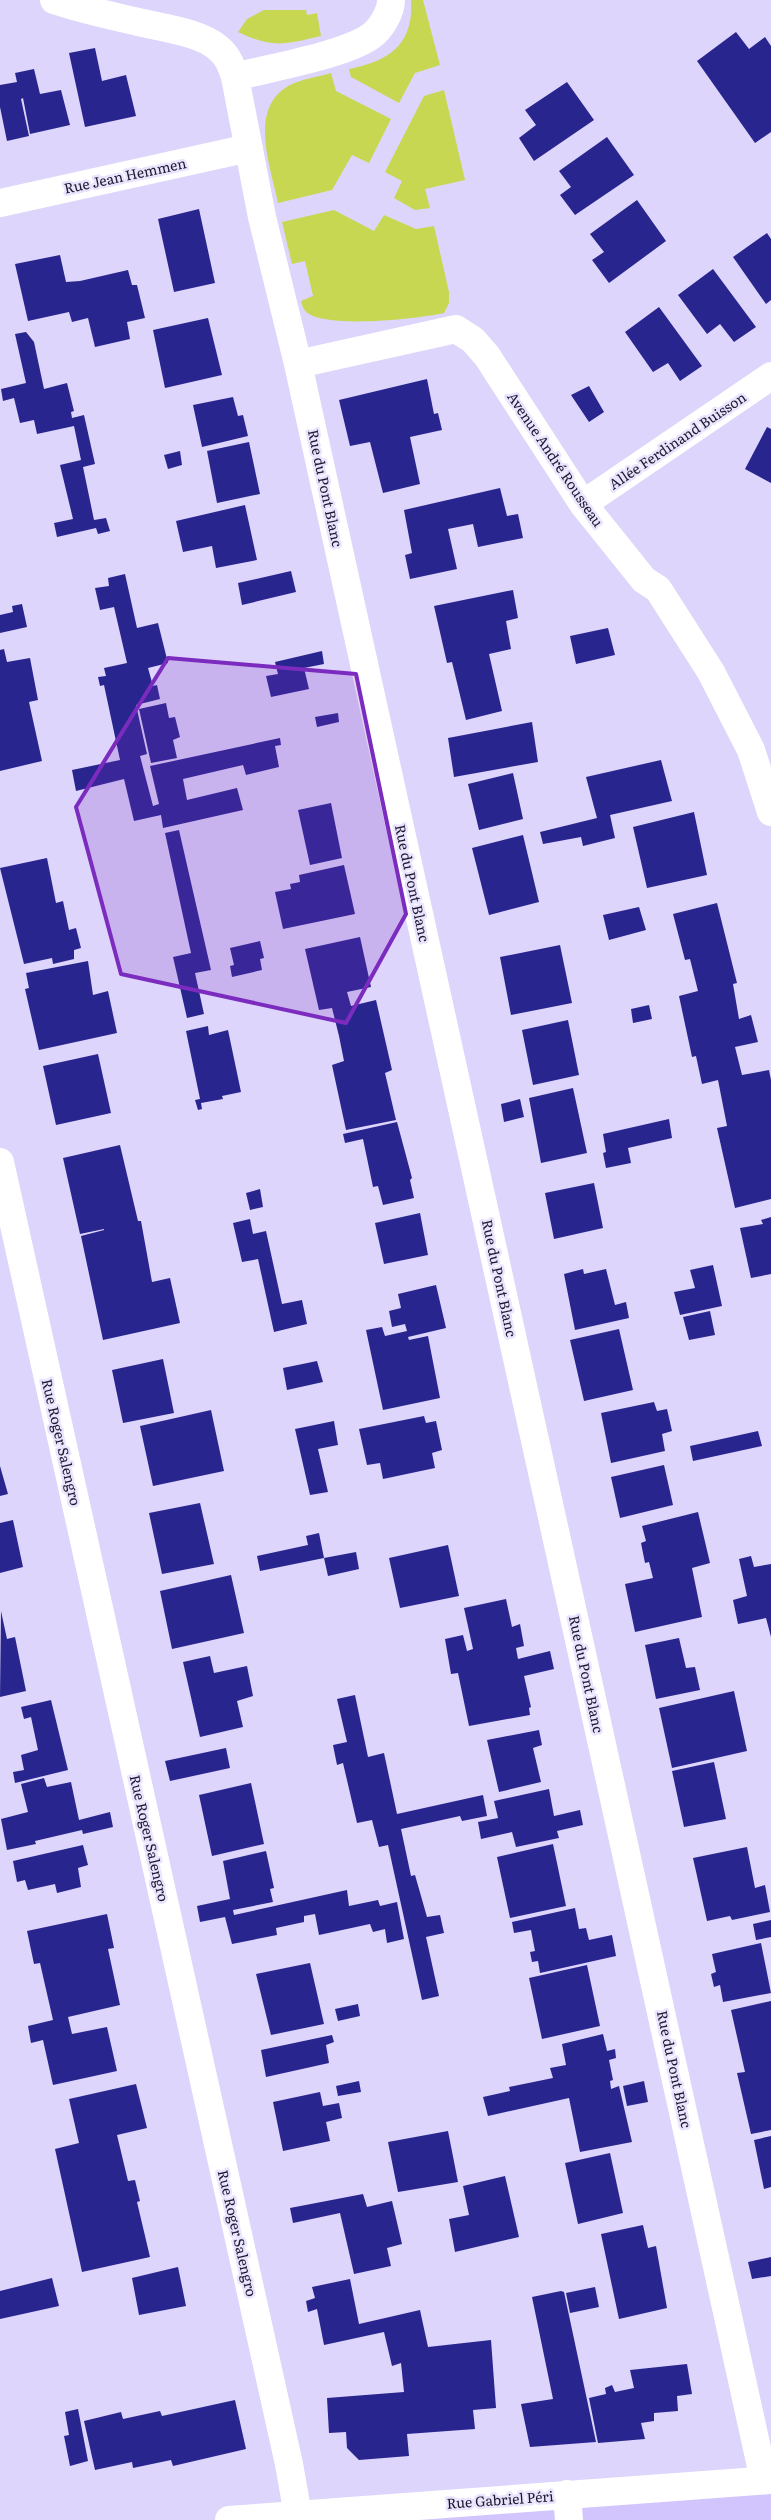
<svg xmlns="http://www.w3.org/2000/svg" width="771" height="2520" font-family="Literata,serif">
<rect width="100%" height="100%" fill="#ddd5fb"/>
<path fill="#d2c5fe" d="M771,2480V2520H229Z"/>
<path fill="#c8d751" d="M411,0H423L440,65L415,73L399,103L351,77L349,69C389,61 414,45 411,0Z
M264,10H306L307,15L317,13L321,36C286,44 273,49 238,32L247,19Z
M331,73L336,91L391,119L369,163L352,155L332,190L278,203C271,167 247,108 290,85C302,79 318,77 331,73Z
M444,90L465,180L425,189L430,208L415,210L394,198L402,181L385,172L424,96Z
M334,210L374,231L384,215L416,229L434,226L449,292V303L444,313C416,319 333,328 309,314C304,311 302,306 301,301L313,296L305,261L292,264L282,222Z"/>
<path fill="#29258f" d="M736,32L749,49L765,37L771,46V132L755,143L697,61Z
M95,48L102,81L126,75L136,116L85,127L69,53Z
M34,69L40,94L61,90L70,125L30,134L23,98L21,99L29,136L7,141L0,107V85L17,82L15,73Z
M567,82L594,120L534,161L519,138L536,125L525,110Z
M607,137L634,175L575,215L560,195L571,187L559,171Z
M637,200L666,241L609,283L592,260L604,252L590,234Z
M199,209L215,283L174,292L158,219Z
M767,233L771,239V300L766,304L733,257Z
M60,255L66,282L80,281L128,270L132,285H137L145,318L127,322L130,339L95,347L88,318L72,322L69,312L28,321L15,264Z
M713,269L756,327L734,342L720,324L707,334L678,295Z
M659,307L702,366L680,381L668,363L653,372L625,332Z
M208,318L222,375L165,388L153,330Z
M26,332L34,342L44,389L67,383L74,411L71,412L72,418L84,415L95,464L83,467L94,520L106,518L110,531L98,534L96,528L57,537L54,523L73,519L60,465L81,460L74,426L37,434L34,420L20,423L14,398L3,401L1,389L26,383L15,334Z
M427,379L434,414L438,413L442,430L410,437L420,484L383,493L370,442L350,446L339,400Z
M589,386L604,412L589,422L571,395Z
M233,397L238,416L243,415L248,436L202,447L193,405Z
M767,427L771,429V483L745,469Z
M249,442L260,494L217,503L207,451Z
M180,451L182,465L168,469L164,455Z
M500,488L507,516L518,514L523,538L478,547L473,524L448,529L457,569L410,579L405,555L412,553L404,510Z
M245,505L257,560L216,568L212,546L183,552L176,521Z
M291,571L296,592L242,605L238,583Z
M125,574L137,628L158,623L168,663L148,668L153,686L157,685L160,699L136,705L147,754L140,756L153,806L159,804L150,766L280,738L281,745L275,746L279,767L246,775L243,765L183,779L187,800L237,788L243,810L163,828L161,815L134,821L124,779L76,791L72,770L120,760L104,685L100,686L98,677L106,676L104,668L127,663L114,607L100,610L95,588L109,586L108,578Z
M513,590L518,618L506,621L511,649L489,654L502,711L466,720L452,662L447,663L434,606Z
M22,604L27,627L0,633V615L13,612L12,606Z
M608,628L615,655L576,664L570,636Z
M4,649L7,662L30,658L38,700L29,702L42,761L0,771V650Z
M322,651L324,664L304,668L309,689L271,697L266,676L278,674L275,662Z
M166,703L169,718L175,717L180,737L173,740L177,758L151,763L139,709Z
M338,713L339,722L317,727L315,717Z
M532,722L538,762L454,777L448,738Z
M661,760L672,801L610,815L615,838L583,846L581,837L543,844L540,832L597,818L586,777Z
M513,773L523,819L479,830L468,784Z
M331,803L342,858L310,865L298,810Z
M694,812L707,875L647,888L633,827Z
M179,830L211,970L195,973L204,1014L187,1018L173,957L191,953L165,833Z
M523,835L539,902L489,915L472,848Z
M47,858L56,903L63,901L69,930L76,928L81,948L74,950V959L53,964L52,958L24,964L0,868Z
M344,865L355,914L283,929L275,892L291,889L290,884L300,882L299,875Z
M717,903L737,983L733,984L739,1019L751,1015L758,1042L735,1047L742,1075L769,1070L771,1080V1199L735,1208L717,1128L727,1126L718,1080L702,1084L696,1056L692,1057L679,996L698,991L690,959L685,960L673,914Z
M639,907L646,930L609,940L603,915Z
M360,937L371,987L347,992L351,1006L376,1000L392,1070L385,1073L396,1120L346,1130L332,1065L344,1061L339,1036L332,1008L319,1010L305,949Z
M260,941L264,958L260,959L262,970L232,977L230,966L234,965L230,948Z
M560,945L572,1003L511,1015L500,957Z
M88,961L93,995L108,991L117,1033L39,1050L25,989L29,988L26,973Z
M649,1005L652,1019L633,1023L631,1009Z
M568,1020L579,1075L533,1085L522,1030Z
M208,1026L209,1035L228,1030L241,1092L222,1096L223,1099L201,1103L202,1109L198,1110L195,1100L200,1099L186,1031Z
M98,1054L111,1113L56,1125L43,1066Z
M573,1088L587,1153L541,1163L529,1098Z
M520,1099L524,1117L504,1122L501,1104Z
M669,1119L672,1138L628,1148L631,1163L606,1168L603,1153L606,1152L603,1134Z
M397,1122L412,1178L410,1180L414,1198L383,1205L378,1186L373,1187L363,1139L345,1143L343,1134Z
M120,1145L138,1221H141L152,1282L170,1278L180,1323L103,1340L81,1236L104,1230V1229L80,1234L63,1158Z
M594,1183L603,1228L554,1239L545,1193Z
M260,1189L263,1207L250,1210L246,1193Z
M420,1213L428,1255L384,1264L375,1223Z
M771,1217V1274L751,1278L740,1228L763,1224L761,1220Z
M250,1219L253,1234L266,1231L282,1304L302,1300L307,1324L274,1332L258,1259L242,1262L233,1223Z
M713,1265L722,1306L680,1315L674,1292L695,1288L690,1270Z
M583,1269L584,1274L606,1269L615,1305L626,1302L629,1318L575,1330L564,1274Z
M436,1285L446,1328L408,1337L409,1340L428,1336L440,1398L383,1410L366,1330L382,1327L385,1336L407,1331L405,1324L392,1327L389,1311L401,1308L398,1294Z
M710,1311L715,1335L689,1340L683,1317Z
M619,1329L633,1390L584,1401L570,1340Z
M163,1359L174,1413L123,1423L112,1370Z
M317,1361L323,1382L287,1390L283,1368Z
M654,1402L657,1411L667,1409L672,1431L662,1434L665,1451L611,1463L601,1413Z
M211,1410L224,1471L153,1486L140,1426Z
M424,1416L426,1423L436,1421L442,1450L432,1453L435,1468L383,1479L380,1463L367,1465L359,1429Z
M334,1421L338,1445L318,1449L328,1492L310,1495L295,1429Z
M758,1431L762,1446L693,1461L690,1446Z
M664,1465L673,1505L620,1518L611,1477Z
M0,1466L8,1494L0,1496Z
M200,1503L214,1564L162,1574L149,1513Z
M698,1512L710,1563L692,1568L702,1617L635,1632L625,1584L653,1578L649,1562L645,1563L641,1543L646,1541L642,1526Z
M13,1520L23,1567L0,1573V1523Z
M319,1533L324,1558L260,1571L257,1556L308,1545L306,1536Z
M448,1545L459,1596L400,1608L389,1558Z
M356,1552L359,1569L328,1576L324,1558Z
M751,1556L754,1567L771,1564V1637L766,1618L738,1624L733,1600L747,1596L739,1559Z
M231,1575L244,1633L172,1649L160,1591Z
M506,1599L512,1627L520,1624L524,1646L516,1648L518,1659L550,1651L554,1669L524,1676L531,1707L529,1708L530,1715L469,1726L458,1673L451,1674L445,1639L463,1635L467,1651L473,1649L464,1608Z
M1,1611L7,1639L15,1637L26,1691L0,1697Z
M679,1638L686,1668L695,1667L700,1690L656,1699L645,1645Z
M210,1656L214,1673L247,1666L253,1696L237,1701L243,1727L200,1737L183,1662Z
M734,1691L747,1751L672,1768L659,1708Z
M355,1695L368,1757L384,1753L397,1814L483,1795L487,1816L462,1821L460,1816L401,1829L411,1876L415,1875L427,1917L440,1915L444,1933L426,1937L439,1996L422,2000L388,1845L379,1847L372,1820L357,1823L343,1763L337,1765L333,1745L347,1742L337,1699Z
M51,1700L68,1770L15,1783L13,1772L24,1770L21,1755L38,1750L31,1717L24,1719L21,1707Z
M539,1730L542,1745L533,1748L541,1782L499,1792L487,1740Z
M226,1748L230,1768L170,1781L165,1761Z
M714,1762L726,1819L684,1827L672,1771Z
M44,1778L47,1787L71,1782L79,1820L110,1812L113,1827L83,1834L82,1830L35,1841L36,1844L7,1850L1,1819L28,1812L21,1784Z
M251,1783L264,1844L212,1856L199,1795Z
M549,1789L554,1816L580,1810L583,1825L557,1831L559,1838L516,1847L512,1832L481,1839L478,1822L498,1818L494,1801Z
M553,1844L566,1906L510,1918L497,1857Z
M83,1845L88,1865L78,1868L81,1887L57,1893L55,1884L28,1890L25,1880L17,1882L13,1861Z
M747,1847L755,1888L765,1885L770,1912L732,1920L730,1916L707,1921L693,1858Z
M266,1851L274,1888L270,1889L273,1902L233,1910L234,1915L347,1890L349,1906L378,1900L380,1906L397,1902L404,1939L387,1943L385,1929L373,1932L370,1924L319,1935L315,1914L304,1916V1922L276,1928L277,1935L232,1944L225,1917L200,1922L197,1906L230,1899L223,1861Z
M575,1908L579,1929L586,1928L589,1940L612,1935L616,1956L540,1973L538,1961L532,1962L530,1952L535,1951L531,1930L514,1933L512,1922Z
M107,1914L114,1948L108,1949L120,2005L68,2017L72,2034L107,2027L117,2071L53,2085L43,2040L31,2043L28,2026L53,2020L40,1963L34,1964L27,1931Z
M771,1920V1937L756,1940L753,1924Z
M761,1943L771,1993L723,2002L720,1985L714,1987L711,1974L716,1972L712,1954Z
M310,1963L324,2024L271,2035L256,1974Z
M587,1965L600,2026L542,2039L529,1978Z
M771,2001V2130L751,2134L737,2073L745,2072L731,2010Z
M358,2004L360,2016L338,2021L335,2009Z
M603,2034L607,2051L615,2049L616,2058L609,2060L613,2080L610,2081L611,2089L619,2086L632,2142L580,2152L569,2098L488,2116L483,2097L510,2091L509,2087L553,2078L550,2068L566,2065L562,2044Z
M332,2035L334,2042L326,2045L329,2063L266,2077L261,2050Z
M359,2081L361,2092L338,2096L336,2086Z
M644,2081L648,2102L627,2106L623,2086Z
M136,2084L147,2128L117,2135L128,2181L135,2180L140,2201L137,2202L150,2257L82,2272L55,2149L79,2143L69,2099Z
M320,2092L323,2106L339,2103L342,2118L326,2122L330,2141L283,2151L273,2102Z
M448,2131L458,2182L398,2192L388,2142Z
M771,2136V2187L764,2189L754,2140Z
M610,2153L623,2213L578,2224L565,2163Z
M505,2176L519,2237L455,2252L449,2219L469,2215L463,2186Z
M363,2194L367,2207L392,2201L402,2244L387,2248L391,2266L354,2274L340,2213L293,2223L290,2208Z
M643,2225L648,2248L656,2246L667,2308L619,2319L601,2234Z
M771,2257V2276L752,2279L748,2262Z
M178,2267L186,2306L139,2315L132,2278Z
M52,2278L59,2306L0,2319V2291Z
M350,2279L359,2324L420,2310L428,2347L491,2340L496,2408L473,2410L475,2429L407,2434L409,2456L359,2460L347,2448L346,2432L329,2433L327,2398L404,2392L401,2363L392,2366L384,2332L324,2345L317,2309L308,2312L306,2301L315,2298L312,2287Z
M595,2287L599,2307L570,2313L566,2293Z
M561,2291L564,2292L596,2442L530,2447L521,2404L553,2399L532,2297Z
M687,2364L692,2394L677,2396L678,2411L654,2413V2421L641,2423L645,2439L598,2443L589,2398L606,2394L605,2388L612,2385L615,2392L634,2388L630,2370Z
M235,2400L246,2449L173,2466L171,2460L133,2468L132,2462L95,2470L84,2421L121,2412L123,2419L160,2411L162,2416Z
M78,2409L88,2461L70,2466L64,2436L69,2435L65,2412Z"/>
<g fill="none" stroke-linecap="round" stroke-linejoin="round">
<path stroke="#fff" stroke-width="28" d="M54,0C83,10 113,16 143,23C164,28 202,33 218,48C228,56 231,65 235,77L262,217L298,364L764,2480
M235,77C269,68 345,55 371,36C381,29 391,12 391,0
M0,203L249,148
M298,364L456,329L473,340L487,356L583,504L644,580L658,589L711,672L751,750L771,812
M583,504L771,376
M0,1162L289,2464L298,2515
M567,2494L569,2520
M229,2520L771,2480"/>
</g>
<path fill="#7b2cbf" fill-opacity="0.2" stroke="#7b2cbf" stroke-width="4" stroke-linejoin="round" d="M168,658L356,674L406,914L346,1023L121,974L76,807Z"/>
<g text-anchor="middle" dominant-baseline="central" stroke-width="5" stroke-linejoin="round" paint-order="stroke">
<g font-size="14" fill="#1e182f" stroke="#eae4fe">
<text transform="translate(125 175) rotate(-12)">Rue Jean Hemmen</text>
<text transform="translate(677 440) rotate(-34)">Allée Ferdinand Buisson</text>
<text transform="translate(556 459) rotate(56)">Avenue André Rousseau</text>
<text transform="translate(326 488) rotate(78)">Rue du Pont Blanc</text>
<text transform="translate(413 883) rotate(78)">Rue du Pont Blanc</text>
<text transform="translate(500 1278) rotate(78)">Rue du Pont Blanc</text>
<text transform="translate(62 1442) rotate(77)">Rue Roger Salengro</text>
<text transform="translate(587 1674) rotate(78)">Rue du Pont Blanc</text>
<text transform="translate(150 1838) rotate(77)">Rue Roger Salengro</text>
<text transform="translate(675 2069) rotate(78)">Rue du Pont Blanc</text>
<text transform="translate(238 2233) rotate(77)">Rue Roger Salengro</text>
<text transform="translate(500 2499) rotate(-4)">Rue Gabriel Péri</text>
</g>
</g>
</svg>
